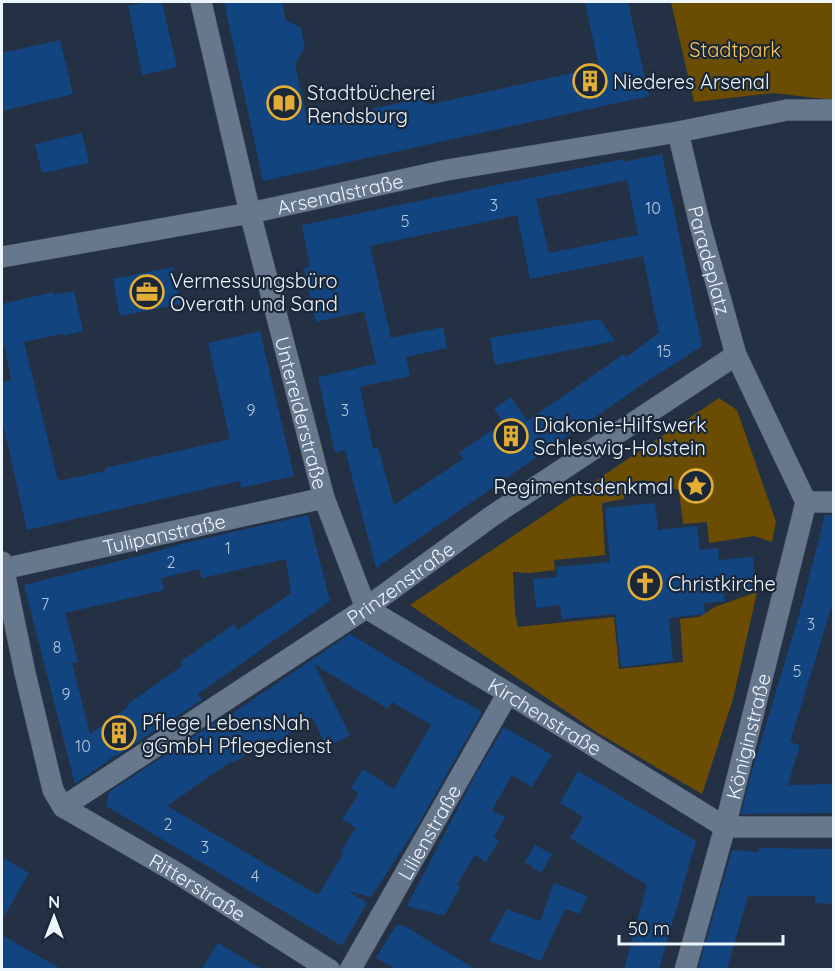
<svg xmlns="http://www.w3.org/2000/svg" width="835" height="971" font-family="Quicksand,sans-serif">
<rect width="100%" height="100%" fill="#243144"/>
<path fill="#6a4d02" d="M671,2H833V100L773,93L694,102Z
M719,398L737,410L776,522L772,542L754,536L709,543L707,522L683,524L679,490L643,480L624,484V499L602,503L605,555L554,560L555,570L529,573L513,572L515,613L518,627L614,617L619,669L683,662L680,619L699,617L715,607L757,592L733,699L702,794L598,733L410,605Z"/>
<path fill="#12447f" fill-rule="evenodd" d="M147,2H162L177,67L142,75L128,6Z
M224,2H282L286,20L301,28L305,48L295,64L308,123L427,97L428,105L599,67L585,2H628L649,96L263,181Z
M60,40L73,94L2,111V53Z
M82,133L89,163L42,173L35,144Z
M662,154L702,346L649,380L376,568L345,450L335,453L318,377L376,364L364,311L316,322L304,268L310,266L302,225L623,159V162ZM627,180L638,235L549,253L536,199ZM517,215L530,279L643,256L659,333L626,357L624,354L527,421L511,397L494,409L503,422L459,453L463,459L394,505L378,447L373,449L360,387L410,376L406,357L447,348L443,327L391,338L370,246Z
M173,267L181,304L120,316L113,279Z
M74,291L83,331L63,336L62,334L24,342L58,481L106,471L105,468L230,439L208,343L260,331L294,476L241,488L240,481L27,530L2,420V382L11,380L5,346L2,347V304L53,292V295Z
M600,319L615,341L495,365L490,338Z
M655,503L658,530L697,526L700,550L718,548L719,560L753,557L756,587L724,590L725,601L704,603L705,614L669,618L673,661L621,667L615,614L562,619L560,605L536,608L533,579L557,577L556,567L610,562L605,508Z
M308,515L330,601L198,694L202,700L115,757L116,755L75,784L24,585L154,552L181,544ZM286,559L291,593L238,630L234,624L180,662L183,665L128,704L129,706L90,734L72,663L78,662L65,613L164,590L161,578L199,569L202,578Z
M825,515H834V599L790,742L800,745L788,785L834,784V813L741,814L752,771L802,605Z
M350,634L459,700L460,699L482,712L415,830L371,897L348,891L367,903L342,946L106,806L109,792L217,721L218,723ZM314,664L388,709L392,702L431,725L394,789L363,769L351,788L359,794L342,819L356,828L341,851L344,853L318,895L167,806L232,761L233,763L272,737L276,743L312,717L327,747L350,735Z
M504,727L552,755L532,787L512,775L492,810L505,817L494,837L499,841L486,862L475,855L457,885L460,887L444,916L407,906L473,779Z
M578,771L696,841L659,969H624L647,885L570,838L583,817L560,803Z
M535,845L552,854L541,873L525,862Z
M759,848L834,849V904L815,903V896H748L727,969H698L732,850L759,852Z
M2,857L29,873L2,920Z
M554,883L587,896L580,914L565,909L541,961L489,941L507,909L540,921Z
M396,925H403L475,969H396L376,958Z
M2,935L61,969H2Z
M218,943L262,969H202Z"/>
<g fill="none" stroke-linecap="round" stroke-linejoin="round">
<defs>
<g id="street">
<path id="s1" d="M201,2L250,213L324,498L366,608L508,693L725,827H834"/>
<path id="s2" d="M678,132L700,225L736,355L806,502"/>
<path id="s3" d="M2,257L250,213L447,170L678,132L787,110H834"/>
<path d="M806,502H834"/>
<path id="s4" d="M2,562L25,673L53,790L63,807L177,873L330,970"/>
<path id="s5" d="M3,569L324,498"/>
<path id="s6" d="M63,807L366,608L492,516L736,355"/>
<path id="s7" d="M350,970L508,693"/>
<path id="s8" d="M685,970L725,827L806,502"/>
</g>
</defs>
<use href="#street" stroke="#424e5d" stroke-width="22"/>
<use href="#street" stroke="#67778c" stroke-width="21"/>
</g>
<defs>
<symbol id="building-ring" viewBox="-11 -11 22 22"><circle r="9.5" fill="#1a2739" stroke="#e3ae35" stroke-width="1.5"/><path d="M-4-6H4V6H1V3H-1V6H-4ZM-2.5-4.3h1.7v1.8h-1.7ZM.8-4.3h1.7v1.8H.8ZM-2.5-1h1.7V.8h-1.7ZM.8-1h1.7V.8H.8Z" fill="#e3ae35"/></symbol>
<symbol id="library-ring" viewBox="-11 -11 22 22"><circle r="9.5" fill="#1a2739" stroke="#e3ae35" stroke-width="1.5"/><path d="M-6-4Q-3-5.5-.7-3.5V5Q-3 3-6 4ZM6-4Q3-5.5 .7-3.5V5Q3 3 6 4Z" fill="#e3ae35"/></symbol>
<symbol id="office-ring" viewBox="-11 -11 22 22"><circle r="9.5" fill="#1a2739" stroke="#e3ae35" stroke-width="1.5"/><path d="M-6-3h4V-5.5h4V-3h4V5H-6ZM-1-4.5V-3h2v-1.5ZM-6 0V1H6V0Z" fill="#e3ae35"/></symbol>
<symbol id="sight-ring" viewBox="-11 -11 22 22"><circle r="9.5" fill="#1a2739" stroke="#e3ae35" stroke-width="1.5"/><path d="M0-6L1.8-2.2L6-1.7L2.9 1.2L3.7 5.4L0 3.3L-3.7 5.4L-2.9 1.2L-6-1.7L-1.8-2.2Z" fill="#e3ae35"/></symbol>
<symbol id="church-ring" viewBox="-11 -11 22 22"><circle r="9.5" fill="#1a2739" stroke="#e3ae35" stroke-width="1.5"/><path d="M-1.2-6h2.4v3.5h3.3v2.4h-3.3V6h-2.4V-.1h-3.3v-2.4h3.3Z" fill="#e3ae35"/></symbol>
</defs>
<g fill-rule="evenodd">
<use href="#building-ring" x="571" y="62" width="38" height="38"/>
<use href="#library-ring" x="265" y="84" width="38" height="38"/>
<use href="#office-ring" x="128" y="273" width="38" height="38"/>
<use href="#building-ring" x="492" y="417" width="38" height="38"/>
<use href="#sight-ring" x="677" y="467" width="38" height="38"/>
<use href="#church-ring" x="626" y="564" width="38" height="38"/>
<use href="#building-ring" x="100" y="714" width="38" height="38"/>
</g>
<g text-anchor="middle" dominant-baseline="central" stroke-width="4.5" stroke-linejoin="round" paint-order="stroke">
<g font-size="16" fill="#b6c9de">
<text x="494" y="205">3</text>
<text x="653" y="208">10</text>
<text x="405" y="221">5</text>
<text x="664" y="351">15</text>
<text x="251" y="410">9</text>
<text x="345" y="410">3</text>
<text x="228" y="548">1</text>
<text x="171" y="562">2</text>
<text x="45" y="604">7</text>
<text x="811" y="624">3</text>
<text x="57" y="647">8</text>
<text x="797" y="671">5</text>
<text x="66" y="694">9</text>
<text x="83" y="746">10</text>
<text x="168" y="824">2</text>
<text x="205" y="847">3</text>
<text x="255" y="876">4</text>
</g>
<g font-size="20" fill="#fec856" stroke="#1a2739">
<text x="735" y="49">Stadtpark</text>
</g>
<g font-size="20" fill="#edf5fe" stroke="#1a2739" text-anchor="start">
<text x="613" y="81">Niederes Arsenal</text>
<text x="307" y="92">Stadtbücherei<tspan x="307" dy="23">Rendsburg</tspan></text>
<text x="170" y="280">Vermessungsbüro<tspan x="170" dy="23">Overath und Sand</tspan></text>
<text x="534" y="424">Diakonie-Hilfswerk<tspan x="534" dy="23">Schleswig-Holstein</tspan></text>
<text x="673" y="486" text-anchor="end">Regimentsdenkmal</text>
<text x="668" y="583">Christkirche</text>
<text x="142" y="722">Pflege LebensNah<tspan x="142" dy="23">gGmbH Pflegedienst</tspan></text>
</g>
<g font-size="20" fill="#edf5fe" stroke="#1a2739">
<text stroke="none"><textPath href="#s3" startOffset="344">Arsenalstraße</textPath></text>
<text stroke="none"><textPath href="#s2" startOffset="132">Paradeplatz</textPath></text>
<text stroke="none"><textPath href="#s1" startOffset="423">Untereiderstraße</textPath></text>
<text stroke="none"><textPath href="#s5" startOffset="165">Tulipanstraße</textPath></text>
<text stroke="none"><textPath href="#s6" startOffset="405">Prinzenstraße</textPath></text>
<text stroke="none"><textPath href="#s1" startOffset="838">Kirchenstraße</textPath></text>
<text stroke="none"><textPath href="#s8" startOffset="242">Königinstraße</textPath></text>
<text stroke="none"><textPath href="#s7" startOffset="159">Lilienstraße</textPath></text>
<text stroke="none"><textPath href="#s4" startOffset="410">Ritterstraße</textPath></text>
</g>
</g>
<rect width="835" height="971" fill="none" stroke="#edf5fe" stroke-width="6"/>
<g transform="translate(54 917)" stroke="#1a2739" stroke-width="4.5" paint-order="stroke">
<path d="M0-4.5L10 22L0 15L-10 22Z" fill="#edf5fe"/>
<text y="-9" font-size="16" font-weight="bold" text-anchor="middle" fill="#edf5fe">N</text>
</g>
<path d="M619 935v9h164v-9" fill="none" stroke="#edf5fe" stroke-width="3"/>
<text x="628" y="935" font-size="18" fill="#edf5fe" stroke="#1a2739" stroke-width="4.5" paint-order="stroke">50 m</text>
</svg>
